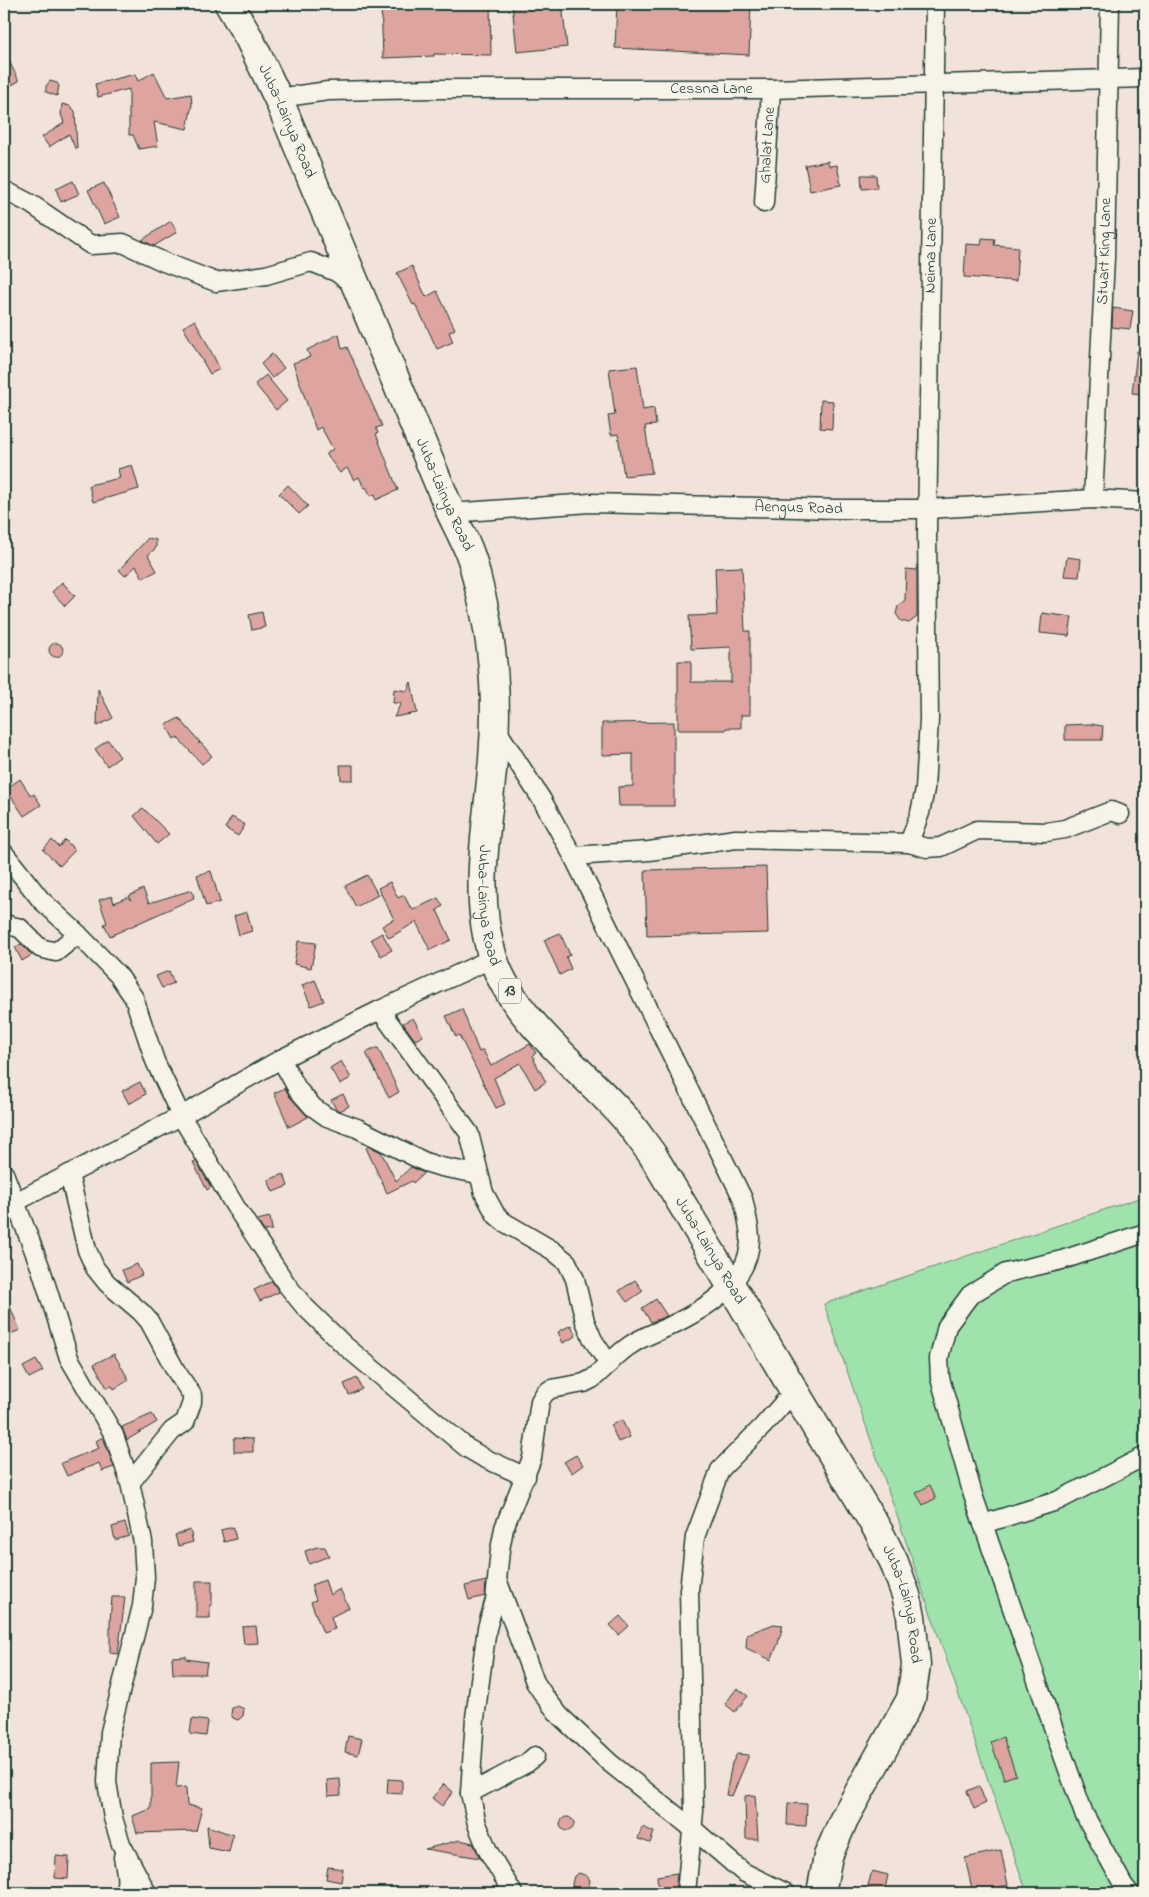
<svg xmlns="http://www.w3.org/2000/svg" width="1149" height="1897" font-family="'Indie Flower',sans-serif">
<rect width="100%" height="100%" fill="#f2e3da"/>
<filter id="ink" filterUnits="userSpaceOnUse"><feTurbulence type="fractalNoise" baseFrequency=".02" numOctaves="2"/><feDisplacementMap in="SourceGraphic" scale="10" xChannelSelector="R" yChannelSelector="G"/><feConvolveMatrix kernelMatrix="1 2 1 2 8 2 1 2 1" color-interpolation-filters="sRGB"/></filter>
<g filter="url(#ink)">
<path fill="#9fe2ac" stroke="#5f9070" d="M1145,1196V1893H1027L824,1304Z"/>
<path fill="#dea4a0" stroke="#1f3d34" d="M381,4H490L491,55L434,54V56L383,58Z
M512,4H562L567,47L517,52Z
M617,4H751L749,55L615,48Z
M4,51L19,81L4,89Z
M154,72L167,98L191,94L192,105L187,129L154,122L158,146L139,149L133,135H129V89L98,97L95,84L135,74L138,81Z
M50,81L57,83L59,86L57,96L46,92V86Z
M62,104L70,106L75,111L77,148H75L69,134L49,147L42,137L64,123L61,114Z
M828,161L829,166L837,165L841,185L810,191L805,165Z
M861,175H876L877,188L862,189Z
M73,181L79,194L61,202L56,189Z
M104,183L120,217L104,224L88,190Z
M171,221L177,232L154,246L142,240Z
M982,238L995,239L994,245L1018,247L1016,281L964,277L966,244L981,245Z
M412,266L426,297L437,291L455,329L449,332L453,342L437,349L426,325L415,304L413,305L397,273Z
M1113,308L1133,311L1130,329L1112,327Z
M195,320L220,369L210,374L183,327Z
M339,334L342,349L347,347L382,426L376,428L378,433L376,434L398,490L376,500L375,494L371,496L366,487L364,488L359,477L354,480L347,468L340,473L326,454L333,449L321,427L316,430L293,363L310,357L307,350Z
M1137,351H1145V394L1132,393Z
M272,354L284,368L272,378L261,364Z
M637,366L643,410L654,408L656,425L645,426L652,473L624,476L618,434L611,435L608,416L615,415L609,369Z
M266,375L287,401L276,410L255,384Z
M821,400L833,401L832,429L820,428Z
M132,465L139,489L93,502L89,485L120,478L118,469Z
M288,485L308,506L299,514L279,494Z
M148,538L156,540V548L148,555L157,571L143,578L136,566L125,576L119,570Z
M1067,557L1081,559L1079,577L1064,576Z
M742,567L745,631H750V715H741V728H726V730H678V661H691V682H731V647L691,649L689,616L717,615L715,568Z
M906,569L917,570V617L909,623L901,621L896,614L898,606L905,600Z
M62,582L75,596L65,606L52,592Z
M262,612L265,627L252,630L249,615Z
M1042,613L1072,617L1069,636L1040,633Z
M49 650a7 7 0 1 1 14 0a7 7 0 1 1-14 0Z
M411,682L417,713L394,717L401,703H393L394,689L407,691Z
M98,689L113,718L97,726Z
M179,718L200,742L198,743H201L212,756L202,764L177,737L174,739L166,725Z
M674,722V806H619L618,787L633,786V754L602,755V723Z
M1090,724L1103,726L1102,740H1065V725Z
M108,740L120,757L107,766L95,749Z
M340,765H353V780H341Z
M20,779L31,796L34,794L41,805L24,816L6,789Z
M143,808L169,834L157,844L134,816Z
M232,817L245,825L238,836L225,828Z
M52,840L59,847L65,840L75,850L60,866L43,850Z
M766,867L768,933L647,936L645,870Z
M211,871L220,902L206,906L197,875Z
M367,875L378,895L356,907L345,886Z
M390,882L398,898L404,895L410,907L411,906L413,910L438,898L443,906L436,911L437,910L451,940L430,950L416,922L389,938L382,926L394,919L378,888Z
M143,889L149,903L192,890L194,898L110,936L104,924L107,923L99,900L112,896L114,903L127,897L131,900L129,896Z
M247,912L252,931L239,935L234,916Z
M382,933L392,950L381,956L371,939Z
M560,933L570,955L566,957L571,969L560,975L544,940Z
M298,941L316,943L311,968L294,964Z
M21,944L32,955L22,961L15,947Z
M169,971L174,983L162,988L156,976Z
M315,980L324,1001L311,1006L302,985Z
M462,1009L479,1052L483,1050L491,1066L530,1044L536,1053L533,1055L535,1060H534L546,1082L535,1089L520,1063L494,1078L505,1104L496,1108L459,1035L456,1037L446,1016Z
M413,1018L423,1036L415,1040L403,1023Z
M376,1048H378L399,1092L389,1098L366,1053Z
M341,1061L351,1078L340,1084L330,1068Z
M140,1082L146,1094L129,1104L122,1091Z
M285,1088L290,1097L308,1117L289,1127L274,1093Z
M343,1094L349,1106L340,1111L336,1109L331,1100Z
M369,1146L381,1152L396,1181L411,1167L424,1173L413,1183L412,1181L387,1193L366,1148Z
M196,1161L211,1187L207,1190L193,1162Z
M284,1174L288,1186L273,1192L268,1180Z
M270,1217L272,1230L264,1231L257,1220Z
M137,1264L142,1275L127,1282L122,1270Z
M635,1280L643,1291L627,1302L619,1291Z
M272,1281L279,1292L260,1301L254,1290Z
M4,1293L20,1330L4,1337Z
M656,1299L667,1316L651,1322L642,1308Z
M571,1325L576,1336L563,1343L558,1332Z
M114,1354L129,1380L114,1389L112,1386L107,1388L94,1364Z
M36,1360L43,1371L29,1378L23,1367Z
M357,1378L362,1389L349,1395L344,1384Z
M152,1414L157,1422L127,1440L122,1427Z
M622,1420L630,1437L618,1442L611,1425Z
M103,1437L114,1467L102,1471L99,1463L67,1476L61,1463L99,1448L96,1441Z
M234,1438L253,1439V1452H234Z
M576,1455L583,1465L572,1473L564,1462Z
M930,1485L936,1498L923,1505L916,1493Z
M125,1523L129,1536L115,1540L112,1527Z
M233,1527L236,1539L224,1542L221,1530Z
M190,1530L193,1542L178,1546L175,1535Z
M317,1547H325L329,1556L309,1564L305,1551Z
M325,1580L330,1595L340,1589L349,1608L331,1617L335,1629L323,1633L311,1602L316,1600L311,1585Z
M196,1581H212V1605H210V1618H196Z
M486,1581L485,1596L469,1600L465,1586Z
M112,1597H125L118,1654L110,1653V1621Z
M620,1616L629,1626L619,1635L610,1625Z
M774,1624L783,1625L778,1644L771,1660L746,1648L747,1634Z
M256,1626L258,1643L244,1644L242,1627Z
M186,1656V1659L207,1662L205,1674H173L172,1657Z
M737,1688L748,1696L735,1712L725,1704Z
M238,1706L244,1709L243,1716L238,1720L233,1718L231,1714L232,1708Z
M192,1719L208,1721L206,1736L190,1734Z
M348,1736L362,1739L358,1755L345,1752Z
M1003,1737L1016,1775L1004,1779L991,1742Z
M737,1754L749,1755L732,1796L726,1795L732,1763Z
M179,1762L176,1788L186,1787L187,1805L202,1808L196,1831L137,1833L132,1816L151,1809V1763Z
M340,1779L341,1795L328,1796L327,1780Z
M388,1779L402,1780V1794L387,1793Z
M444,1784L453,1792L442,1806L432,1798Z
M979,1786L986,1803L974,1809L967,1791Z
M755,1795L758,1839H746L745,1796Z
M788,1803L807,1804L806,1826L787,1825Z
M560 1824a7 7 0 1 1 14 0a7 7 0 1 1-14 0Z
M207,1826L233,1835L229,1852L209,1848Z
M642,1827L654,1832L650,1843L638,1839Z
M460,1840L473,1843L480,1858L425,1849Z
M1001,1850L1008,1885L973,1893L965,1858Z
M56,1856L69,1857L68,1879L55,1878Z
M328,1867L343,1869L341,1882L326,1879Z
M872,1871L888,1875L884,1893L867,1889Z
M579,1873L587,1876L590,1880L589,1885L585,1893L574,1889L572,1884L574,1876Z
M677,1873L675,1893H662V1888L658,1889L657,1876Z"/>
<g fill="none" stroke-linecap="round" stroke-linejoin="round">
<defs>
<g id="minor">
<path id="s1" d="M278,98L328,91L432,89H771L1145,78"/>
<path d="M4,190L31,204L91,245L123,243L164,262L216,282L266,275L311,262L336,272L354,285"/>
<path id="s2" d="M764,203L771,89"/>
<path id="s3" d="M1093,499L1105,258L1110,4"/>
<path id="s4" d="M451,513L590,503L837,509H928L1093,499L1145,502"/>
<path d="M495,727L542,800L573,856L743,1199C746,1212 749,1224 750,1237C751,1282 705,1309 670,1326C657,1332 641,1337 629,1346C615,1355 605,1369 592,1379L584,1383L551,1389L545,1393L540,1401L532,1458L504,1528L500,1550L495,1600L487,1628L475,1718L470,1793L477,1824L488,1851L513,1893"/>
<path id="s5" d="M909,843L920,813L925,789L929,719L927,533L935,4"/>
<path d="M4,853L41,900L78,934L119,976L134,998L155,1061L181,1116L235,1206L287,1285L304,1306L344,1345L467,1448L484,1458L526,1477"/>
<path d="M573,856L649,851L736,839L909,843L927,848L941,847L977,830L1046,832L1065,829L1111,811L1120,814"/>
<path d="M4,924L20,928L40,948L56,952L78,934"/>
<path d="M380,1010L469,1133L484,1193L496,1215L504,1222L552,1250L567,1262L575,1279L585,1321L593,1340L609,1364"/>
<path d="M281,1059L298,1090L313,1107L327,1117L357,1128L425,1162L441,1167L478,1174"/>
<path d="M4,1173L41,1269L69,1358L114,1435L130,1483L143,1542L145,1577L142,1606L110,1732L107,1782L113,1818L121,1844L147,1893"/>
<path d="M69,1174L87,1250L95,1268L107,1283L141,1312L149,1321L176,1371L192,1395V1402L185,1422L172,1431L130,1483"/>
<path d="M4,1208L181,1116L281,1059L380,1010L493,958"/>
<path d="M983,1524L1057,1501L1145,1456"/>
<path d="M498,1582L535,1682L545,1697L560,1716L610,1763L693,1829L743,1872L786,1893"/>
<path d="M470,1793L527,1763L535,1756"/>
<path d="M123,1857C125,1869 129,1881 124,1893"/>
<path d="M686,1893L694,1811L689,1590L695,1537L720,1470L763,1426L795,1390"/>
<path d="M1130,1893L1124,1886L1084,1814L1060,1747L973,1495L940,1378L939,1358L947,1326L970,1295L1006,1273L1062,1260L1145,1233"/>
</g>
<g id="primary">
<path id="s6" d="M229,4L249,38L278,98L451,513C457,526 465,540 470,554C474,564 476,576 479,587C494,645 498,700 493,759C488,825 472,894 493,958C513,1020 583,1070 625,1118C635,1130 643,1142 652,1154L879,1532L894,1562L906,1595L911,1616L916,1665L911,1699L844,1819L828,1856L821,1893"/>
</g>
</defs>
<use href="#minor" stroke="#1f3d34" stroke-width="21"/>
<use href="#primary" stroke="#1f3d34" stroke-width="31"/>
<use href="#minor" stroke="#f7f3e8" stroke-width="18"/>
<use href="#primary" stroke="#f7f3e8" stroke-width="28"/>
</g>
</g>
<g text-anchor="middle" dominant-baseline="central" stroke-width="4.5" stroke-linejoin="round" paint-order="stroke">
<rect fill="#f7f3e8" stroke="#60746a" stroke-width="1" x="499" y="978.5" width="22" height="25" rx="4"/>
<g font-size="15" font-weight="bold" fill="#1f3d34">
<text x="510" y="991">13</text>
</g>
<g font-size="16" fill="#1f3d34" stroke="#f7f3e8">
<text stroke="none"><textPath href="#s1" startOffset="434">Cessna Lane</textPath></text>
<text stroke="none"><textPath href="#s6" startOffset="131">Juba-Lainya Road</textPath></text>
<text stroke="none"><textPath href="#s2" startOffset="58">Ghalat Lane</textPath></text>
<text stroke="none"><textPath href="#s3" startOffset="248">Stuart King Lane</textPath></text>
<text stroke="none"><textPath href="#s5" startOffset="590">Neima Lane</textPath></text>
<text stroke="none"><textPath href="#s6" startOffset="536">Juba-Lainya Road</textPath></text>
<text stroke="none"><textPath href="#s4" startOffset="348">Aengus Road</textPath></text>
<text stroke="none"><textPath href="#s6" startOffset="956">Juba-Lainya Road</textPath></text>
<text stroke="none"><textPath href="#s6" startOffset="1376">Juba-Lainya Road</textPath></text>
<text stroke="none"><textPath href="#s6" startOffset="1781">Juba-Lainya Road</textPath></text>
</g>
</g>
<rect width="1149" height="1897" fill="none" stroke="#f7f3e8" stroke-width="20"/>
<rect x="10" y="10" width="1129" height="1877" fill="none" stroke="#1f3d34" stroke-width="2" filter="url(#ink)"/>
</svg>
